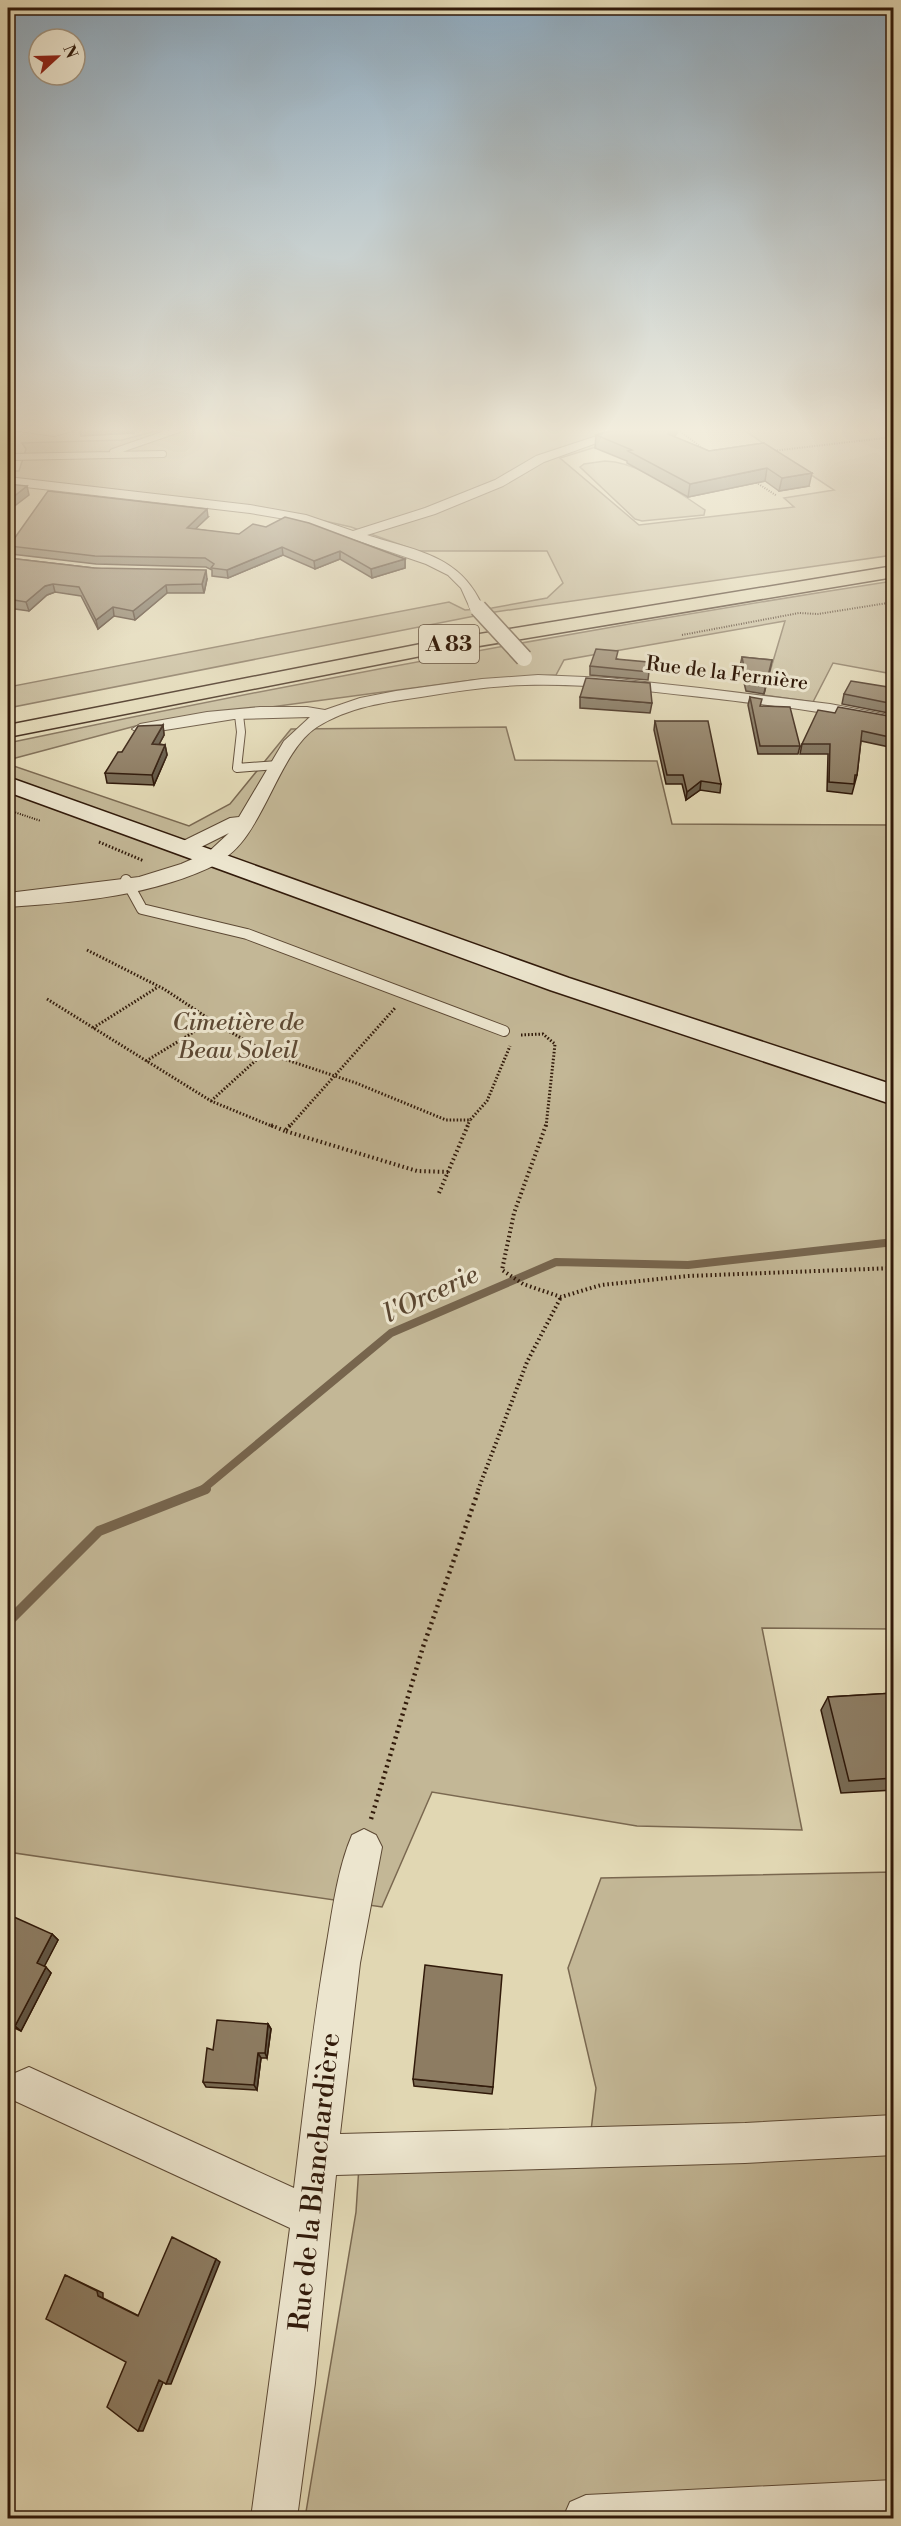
<svg xmlns="http://www.w3.org/2000/svg" width="901" height="2526" font-family="'Libre Bodoni',serif">
<rect width="100%" height="100%" fill="#e1d7b3"/>
<filter id="stains"><feTurbulence type="fractalNoise" baseFrequency=".00333" numOctaves="4"/><feColorMatrix values="0 0 0 0 .2 0 0 0 0 .09 0 0 0 0 .02 0 0 0 .5 -.17"/></filter>
<radialGradient id="worn" r=".72"><stop offset=".6" stop-color="#630" stop-opacity="0"/><stop offset="1" stop-color="#630" stop-opacity=".3"/></radialGradient>
<path fill="#c3b796" stroke="#7a6850" stroke-width="1.5" d="M171,427H661L560,458L639,525L794,507L784,498L834,490L739,427H893V555L495,612L8,708V687L449,602L465,610L492,608L547,598L563,583L547,551H418L351,527L271,509L8,479V471H19L26,449L22,443L122,440Z
M605,461C640,462 676,491 705,510L704,515L642,521L635,519L580,467L584,464Z
M893,581V674L833,663L813,702L763,695L785,621L564,660L556,675L473,680L143,724L8,760V743C301,681 597,627 893,581Z
M506,727L515,760L657,761L672,824L893,825V1629L762,1628L802,1830L637,1826L432,1792L382,1907L8,1852V764L189,826L230,804L291,729Z
M893,1872V2518H305L356,2212L359,2166L587,2165L596,2088L568,1968L601,1878Z"/>
<g fill="none" stroke-linecap="round" stroke-linejoin="round">
<path stroke="#77654d" stroke-width="8" d="M202,1490L391,1333L556,1262L688,1265L894,1242"/>
<path stroke="#77654d" stroke-width="10" d="M8,1622L99,1531L206,1489"/>
<defs>
<path id="service-far2" d="M13,427L54,433L75,427
M113,452L185,427
M8,457L163,454"/>
<path id="service-far1" d="M239,715L241,732L237,768L278,765"/>
<path id="service" d="M126,880L142,909L247,934L504,1031"/>
<path id="minor" d="M624,427H641L544,462L503,486L435,514L367,535C415,551 459,554 482,605L475,609L470,608L461,588L448,575L426,564L303,522L250,513L8,485V477L250,505L306,515L353,531L425,508L495,480L536,456Z
M538,675L608,678L700,688L830,704L894,716V726C836,713 777,706 719,699C655,692 589,683 525,685C490,686 455,691 421,697C385,702 349,707 317,727C274,755 261,851 211,864L202,858L229,833L191,852H177L175,848L177,844L230,818L239,817L284,741L310,717L234,719L140,734L132,729L140,724L207,712L260,707H307L325,710L360,698L396,691L482,679Z
M364,1829L376,1835L382,1847L360,1963L340,2134L745,2123L894,2115V2155L745,2163L336,2175L315,2383L297,2518H251L290,2228L15,2101L9,2087L15,2073L29,2067L294,2188C304,2106 313,2023 327,1942C333,1906 338,1868 352,1835Z
M894,2480V2518H563L570,2502L586,2495Z"/>
<path id="tertiary" d="M211,851L219,853L223,858L219,863C154,896 79,902 8,907V893L139,877L181,864Z"/>
<path id="secondary" d="M8,777L569,978L894,1085V1105L550,990L8,792Z"/>
<path id="trunk" d="M894,566V577L431,654L8,737V725L431,642Z"/>
</defs>
<use href="#service-far2" stroke="#5d4934" stroke-width="8"/>
<use href="#service-far1" stroke="#5d4934" stroke-width="10"/>
<use href="#service" stroke="#5d4934" stroke-width="12"/>
<use href="#minor" stroke="#5d4934" stroke-width="2"/>
<use href="#tertiary" stroke="#5d4934" stroke-width="2"/>
<use href="#secondary" stroke="#311a0a" stroke-width="3"/>
<use href="#trunk" stroke="#311a0a" stroke-width="3"/>
<path stroke="#311a0a" stroke-width="2" stroke-dasharray="1 1.5" stroke-linecap="butt" d="M674,427L705,450
M772,451L893,437
M754,481L777,496
M682,635L799,613L818,614L894,602
M8,810L41,821"/>
<path stroke="#311a0a" stroke-width="3" stroke-dasharray="1.5 2" stroke-linecap="butt" d="M99,842L144,861
M87,950L164,989L223,1028L272,1055L356,1083L446,1120H470L487,1101L510,1046
M47,999L211,1101L274,1127
M93,1028L158,987
M521,1035L543,1034L555,1044L546,1127
M146,1061L212,1021
M211,1101L265,1052
M289,1127L395,1008
M467,1127L470,1120"/>
<path stroke="#311a0a" stroke-width="4" stroke-dasharray="1.5 3" stroke-linecap="butt" d="M271,1125L285,1131
M290,1125L285,1131L417,1171L449,1172
M546,1125L514,1213L502,1270L523,1284L561,1297L601,1285L688,1276L894,1268
M439,1193L468,1125
M478,1490L527,1362L561,1297"/>
<path stroke="#311a0a" stroke-width="4.5" stroke-dasharray="2 4" stroke-linecap="butt" d="M371,1819L423,1647L479,1489"/>
<use href="#service-far2" stroke="#ece5ce" stroke-width="6"/>
<use href="#service-far1" stroke="#ece5ce" stroke-width="8"/>
<use href="#service" stroke="#ece5ce" stroke-width="10"/>
<use href="#minor" fill="#ece5ce" fill-rule="evenodd"/>
<use href="#tertiary" fill="#ece5ce" fill-rule="evenodd"/>
<use href="#secondary" fill="#ece5ce" fill-rule="evenodd"/>
<use href="#trunk" fill="#e1d7b3" fill-rule="evenodd"/>
<defs>
<path id="minor-bridge-far1" d="M475,605L479,609"/>
<path id="minor-bridge" d="M478,608L524,658"/>
</defs>
<use href="#minor-bridge-far1" stroke="#5d4934" stroke-width="14" stroke-linecap="butt"/>
<use href="#minor-bridge" stroke="#5d4934" stroke-width="19" stroke-linecap="butt"/>
<use href="#minor-bridge-far1" stroke="#ece5ce" stroke-width="13"/>
<use href="#minor-bridge" stroke="#ece5ce" stroke-width="16"/>
</g>
<path fill="#796b54" stroke="#311a0a" stroke-width="1.5" d="M79,427H136L134,433L81,436Z
M625,427H678L677,433L674,437L709,451L764,443L809,486L779,491L765,481L688,497L627,463V461L595,448L596,435Z
M208,517L195,529L405,559V568L372,578L340,559L315,569L283,555L228,578L212,576V570L206,567L96,564L11,554L9,546Z
M8,558L94,568L207,579L204,593H167L135,620L114,616L98,629L81,596L55,592L47,595L29,611L8,608Z
M742,657L772,660L764,694L746,691L740,666Z
M617,659L649,672L648,680L590,675V666Z
M894,688V714L842,704L844,694Z
M580,697L652,703L650,713L580,708Z
M750,697L800,746L798,754H758L748,705Z
M835,713L894,717V748L861,741L857,775L852,794L827,791L828,754H800L802,744Z
M655,721L721,784L720,793L700,790L686,800L682,784H666L654,730Z
M163,725L164,735L159,744L165,745L167,755L154,785L107,783L105,773L122,752Z
M894,1693V1790L841,1793L821,1710L828,1697Z
M8,1928L52,1934L58,1940L44,1966L51,1973L21,2031L8,2025Z
M268,2024L271,2029L267,2058H261L257,2090L206,2087L203,2082L213,2050Z
M413,2079L493,2087L492,2094L414,2086Z"/>
<path fill="#635745" stroke="#311a0a" stroke-width="1.5" d="M674,427H678L677,433L666,447L668,434Z
M767,468L765,481L688,497L690,484Z
M812,473L809,486L779,491L782,478Z
M27,486L29,495L8,511V501Z
M207,509L208,517L188,536L187,528Z
M282,547L283,555L228,578L227,570Z
M340,551V559L315,569L314,561Z
M405,559V568L372,578L371,569Z
M206,570L207,579L204,593L202,584Z
M53,584L55,592L47,595L29,611L26,602L45,586Z
M166,585L167,593L135,620L133,611Z
M113,607L114,616L98,629L96,620Z
M772,660L770,670L764,694L766,684Z
M163,725L164,735L154,754L152,744Z
M165,745L167,755L154,785L152,775Z
M701,781L700,790L686,800L687,792Z
M52,1934L58,1940L43,1969L37,1963Z
M46,1967L51,1973L21,2031L15,2026Z
M268,2024L271,2029L267,2058L265,2053Z
M258,2053L261,2058L257,2090L254,2085Z
M216,2259L220,2262L171,2384H166Z
M65,2275L103,2293V2298L143,2318L98,2296Z
M159,2380H164L143,2431H138Z"/>
<path fill="#8d7c62" stroke="#311a0a" stroke-width="1.5" d="M625,427H674L668,434L709,451L764,443L812,473L782,478L767,468L690,484L628,451L632,450L596,435Z
M8,484L27,486L8,501Z
M48,491L207,509L187,528L239,534L253,524L266,527L285,517L309,523L405,559L371,569L340,551L314,561L282,547L227,570L211,568L214,564L205,558L95,556L9,546Z
M8,558L94,568L206,570L202,584L166,585L133,611L113,607L96,620L79,587L53,584L45,586L26,602L8,599Z
M596,649L618,651L616,659L648,662L649,672L590,666Z
M742,657L772,660L766,684L747,682Z
M586,678L650,683L652,703L580,697Z
M851,681L894,688V704L844,694Z
M750,697L762,699L760,706L790,707L800,746H760Z
M838,707L894,717V738L862,731L857,775H855L854,784L829,782L830,744H802L818,710L835,713Z
M655,721H708L721,784L701,781L687,792L683,775H667Z
M163,725L152,744L165,745L152,775L105,773L118,752H122L138,726Z
M894,1693V1778L849,1781L828,1697Z
M14,1917L52,1934L37,1963L46,1967L15,2026L8,2022V1928Z
M425,1965L502,1975L493,2087L413,2079Z
M217,2020L268,2024L265,2053H258L254,2085L203,2082L207,2048L213,2050Z
M172,2237L216,2259L166,2384L159,2380L138,2431L107,2407L126,2362L46,2319L65,2275L97,2291L98,2296L138,2316Z"/>
<linearGradient id="sky" x2="0" y2="1"><stop stop-color="#8da8bc"/><stop offset="0.55" stop-color="#f2eddd"/><stop offset="1" stop-color="#f2eddd" stop-opacity="0"/></linearGradient>
<rect width="901" height="781" fill="url(#sky)"/>
<g text-anchor="middle" dominant-baseline="central" stroke-width="6" stroke-linejoin="round" paint-order="stroke">
<g font-size="20" fill="#311a0a" stroke="#ece5ce">
<text transform="translate(727 674) rotate(7)">Rue de la Fernière</text>
</g>
<rect fill="#ece5ce" stroke="#695745" stroke-width="1.5" x="419" y="625" width="60" height="38" rx="4.5"/>
<g font-size="22" font-weight="bold" fill="#311a0a">
<text x="449" y="644">A 83</text>
</g>
<g font-size="24" font-style="italic" fill="#5d4934" stroke="#ece5ce">
<text x="238" y="1023">Cimetière de<tspan x="238" dy="28">Beau Soleil</tspan></text>
</g>
<g font-size="26" font-style="italic" fill="#5a4631" stroke="#ece5ce">
<text transform="translate(431 1294) rotate(-25)">l'Orcerie</text>
</g>
<g font-size="28" fill="#311a0a" stroke="#ece5ce">
<text transform="translate(315 2182) rotate(-84)">Rue de la Blanchardière</text>
</g>
</g>
<rect width="901" height="2526" fill="none" stroke="#e1d7b3" stroke-width="30"/>
<rect x="9" y="9" width="883" height="2508" fill="none" stroke="#311a0a" stroke-width="3"/>
<rect x="15" y="15" width="871" height="2496" fill="none" stroke="#311a0a" stroke-width="1.5"/>
<g transform="translate(57 57) rotate(68)"><circle r="28" fill="#ece5ce" stroke="#a19480" stroke-width="1.5"/>
<path d="M0-4.5L10 22L0 15L-10 22Z" fill="#8f2418"/>
<text y="-9" font-size="16" font-weight="bold" text-anchor="middle" fill="#311a0a">N</text>
</g>
<rect width="100%" height="100%" filter="url(#stains)"/>
<rect width="100%" height="100%" fill="url(#worn)"/>
</svg>
